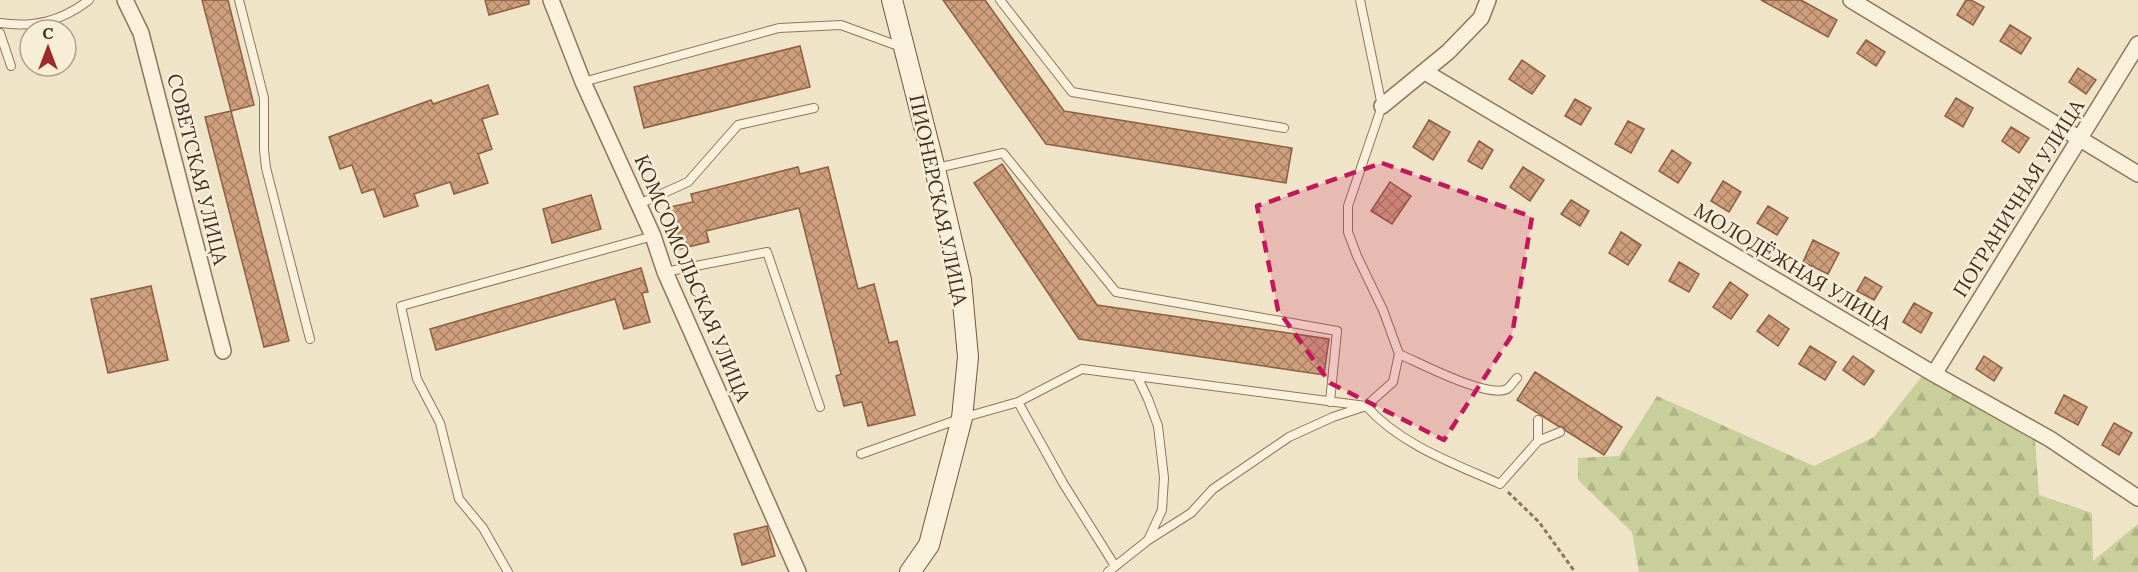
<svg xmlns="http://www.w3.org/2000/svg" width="2138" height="572" font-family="Lora,serif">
<defs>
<pattern id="forest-firs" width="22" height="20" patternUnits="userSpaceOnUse" patternTransform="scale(1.5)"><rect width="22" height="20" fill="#c9cf9b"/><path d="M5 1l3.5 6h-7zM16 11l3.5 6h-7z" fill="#aeb285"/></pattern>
<pattern id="building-cross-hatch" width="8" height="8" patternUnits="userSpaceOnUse" patternTransform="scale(1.5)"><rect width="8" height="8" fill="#cf9f7d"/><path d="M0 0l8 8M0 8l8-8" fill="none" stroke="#a98266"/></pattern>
</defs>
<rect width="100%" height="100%" fill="#f0e4c8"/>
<path fill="url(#forest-firs)" d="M1923,375L2035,439L2039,495L2092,513L2093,561L2138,524V572H1639L1632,532L1578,480V458L1619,456L1657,396L1814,466L1874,437Z"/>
<path fill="url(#building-cross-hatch)" stroke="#8d5f41" stroke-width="1.5" d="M202,0H228L254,105L231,111Z
M485,0H529V4L489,15Z
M943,0H985L1064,111L1292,148L1286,183L1046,144Z
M1761,0H1801L1837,20L1828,37Z
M1966,0H1971L1984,7L1973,25L1957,15Z
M2010,25L2031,38L2021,54L2000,41Z
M1866,40L1885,52L1876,66L1857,53Z
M800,46L810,87L644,128L634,87Z
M1522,60L1545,76L1532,94L1509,79Z
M2078,68L2096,80L2086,94L2069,82Z
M488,85L498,114L482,119L492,149L478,154L488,183L454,194L450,182L414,194L418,206L384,217L374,189L362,193L352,165L340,169L329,137L431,100L433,104Z
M1956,98L1973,108L1963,127L1945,116Z
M1575,99L1591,108L1581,125L1565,116Z
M231,111L289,341L264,347L205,117Z
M1429,120L1450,132L1433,160L1413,147Z
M1628,121L1644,129L1631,153L1615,144Z
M2011,127L2029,138L2019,153L2002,141Z
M1479,141L1493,150L1482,169L1468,161Z
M1672,150L1691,163L1678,183L1659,171Z
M1002,164L1097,305L1329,339L1324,375L1079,339L974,183Z
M798,167L800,174L828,167L858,289L874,284L889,343L897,341L915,415L868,426L862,402L844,406L836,376L841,374L799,208L706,231L709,242L680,249L670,207L693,202L691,194Z
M1523,167L1544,180L1530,201L1510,187Z
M1723,181L1741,192L1729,212L1711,201Z
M1390,182L1411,196L1392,224L1371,211Z
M591,195L601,229L552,243L543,209Z
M1571,200L1589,211L1580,226L1561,214Z
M1768,206L1788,218L1777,235L1757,223Z
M1621,232L1641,245L1628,265L1609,253Z
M1813,240L1839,253L1828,274L1803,262Z
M1679,262L1699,274L1689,292L1669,281Z
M641,268L648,292L642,293L650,322L624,329L615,299L436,350L430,329Z
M1865,277L1882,287L1874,300L1857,291Z
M1730,282L1748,295L1731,319L1713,307Z
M151,286L168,360L108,373L91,299Z
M1914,303L1932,313L1921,333L1903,322Z
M1769,315L1789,329L1778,346L1757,331Z
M1810,346L1836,362L1825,380L1799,364Z
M1853,356L1874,371L1864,385L1843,370Z
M1984,356L2002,368L1994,381L1976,369Z
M1535,372L1622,427L1604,455L1566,431L1563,427L1558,426L1517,400Z
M2064,395L2087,407L2078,425L2055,413Z
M2114,423L2132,433L2119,455L2102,445Z
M767,526L775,556L742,565L734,534Z"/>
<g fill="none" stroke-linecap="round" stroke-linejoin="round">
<defs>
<path id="lane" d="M239,0L264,98V150L266,168L310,339
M1000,0L1072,92L1284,128
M0,23C34,28 62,21 89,0
M0,33L11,66
M583,82L779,28L841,25L901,47
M937,168L1003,153L1116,292L1337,331L1330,402
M639,204L688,182L738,125L814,108
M665,272L767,252L820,407
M1399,354C1420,363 1488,399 1507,389C1510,387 1514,381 1517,378
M1137,376L1148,399L1158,426L1164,478L1162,510L1148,540
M1018,402L1063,483L1115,566
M1538,441L1560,432
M861,454L962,418L1018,402L1082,369L1366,406L1393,382L1399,354L1383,310L1357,256L1348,232V206L1382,106L1360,0
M508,572L483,528L459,499L440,423L417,379L401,306L653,236
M1108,572L1147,541L1191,513L1213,489L1289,437L1333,417L1366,406C1401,445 1453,463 1500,484L1538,441V420"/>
<path id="street" d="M125,0L141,33L223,351
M551,0L583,82L653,236L665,272L798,572
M1851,0L2138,174
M1425,72L1934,374L2050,439L2138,498
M1382,106L1448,52L1481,18L1488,0
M1934,374L2138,44"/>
<path id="secondary" d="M892,0L935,169L961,280L968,357L962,418L929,545L910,572"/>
</defs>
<use href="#lane" stroke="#8d765c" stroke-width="10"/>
<use href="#street" stroke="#8d765c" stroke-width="18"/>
<use href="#secondary" stroke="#6f573f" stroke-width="22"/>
<path stroke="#8d765c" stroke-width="3" stroke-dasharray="4.5 3" stroke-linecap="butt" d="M1508,492L1539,522L1575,572"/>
<use href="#lane" stroke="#faf1dc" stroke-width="8"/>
<use href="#street" stroke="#faf1dc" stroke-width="15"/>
<use href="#secondary" stroke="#faf1dc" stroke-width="20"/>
</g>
<path fill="#c2185b" fill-opacity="0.2" stroke="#c2185b" stroke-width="4.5" stroke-dasharray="12 8" stroke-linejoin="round" d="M1382,163L1532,217L1512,335L1444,440L1330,383L1278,310L1257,206Z"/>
<g text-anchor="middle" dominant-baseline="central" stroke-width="5" stroke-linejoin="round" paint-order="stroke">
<g font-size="20" fill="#3d2e20" stroke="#f7eed8">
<text transform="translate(198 169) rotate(76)">СОВЕТСКАЯ УЛИЦА</text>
<text transform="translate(2018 198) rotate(-58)">ПОГРАНИЧНАЯ УЛИЦА</text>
<text transform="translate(939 200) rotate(78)">ПИОНЕРСКАЯ УЛИЦА</text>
<text transform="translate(1793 266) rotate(31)">МОЛОДЁЖНАЯ УЛИЦА</text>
<text transform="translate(693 278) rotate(67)">КОМСОМОЛЬСКАЯ УЛИЦА</text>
</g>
</g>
<g transform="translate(48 48)"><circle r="28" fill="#f7eed8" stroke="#ada18e" stroke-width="1.5"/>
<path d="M0-4.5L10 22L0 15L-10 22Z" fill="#9e2a2b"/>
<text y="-9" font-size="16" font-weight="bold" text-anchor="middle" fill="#3d2e20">С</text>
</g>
</svg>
